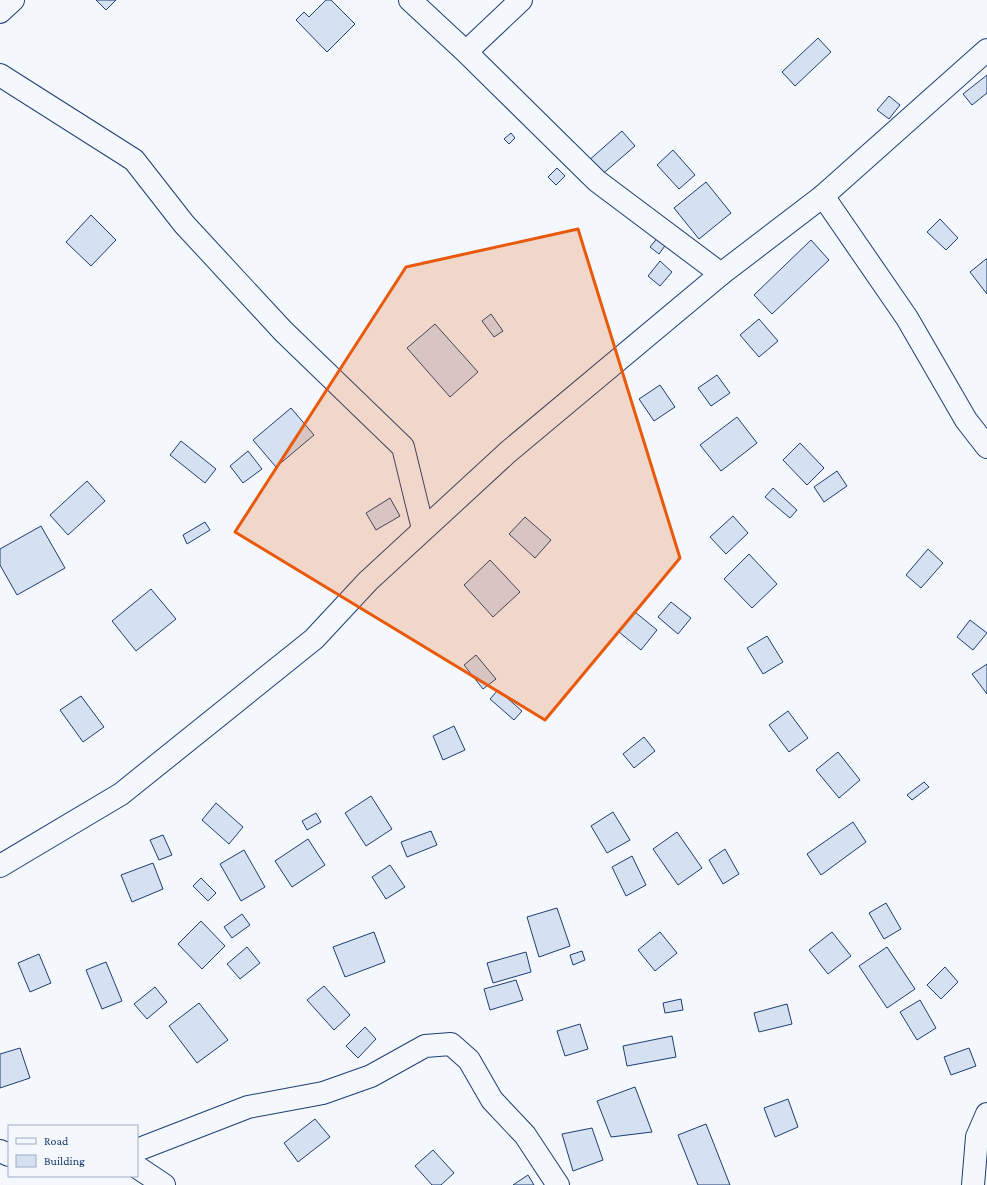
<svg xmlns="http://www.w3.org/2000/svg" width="987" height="1185" font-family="'Crimson Pro',serif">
<rect width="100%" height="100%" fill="#f4f7fb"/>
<path fill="#d5e0f0" stroke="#1d3f73" d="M96,0H116L106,10Z
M326,0H331L355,24L327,52L296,20L304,12L309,17Z
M818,38L831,52L795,86L782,72Z
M987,75V93L972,105L963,94Z
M889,96L900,105L889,119L877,110Z
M622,131L635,146L599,177L587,162Z
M511,133L515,138L509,144L504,139Z
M673,150L695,175L679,189L657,165Z
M557,168L565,176L556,185L548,177Z
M706,182L731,213L699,239L674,208Z
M91,215L116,240L91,266L66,242Z
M940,219L958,238L946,250L927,232Z
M659,236L667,243L659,254L650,247Z
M811,240L829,260L772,314L754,295Z
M986,259H987V294L970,272Z
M660,261L672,272L660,286L648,276Z
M491,314L503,331L494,337L482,321Z
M759,319L778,341L759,357L740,335Z
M435,324L478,372L450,397L407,348Z
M717,375L730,393L711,406L698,388Z
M660,385L675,407L654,421L639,399Z
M291,408L314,435L276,467L253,440Z
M737,417L757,443L721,471L700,445Z
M181,441L216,469L205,483L170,455Z
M800,443L824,468L807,485L783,460Z
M248,451L262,469L243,483L230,466Z
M837,471L847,486L824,502L814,487Z
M87,481L105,501L68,535L50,515Z
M773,488L797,510L790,518L765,497Z
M390,498L400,516L376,530L366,513Z
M733,516L748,533L726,554L710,537Z
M525,517L551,540L535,558L509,534Z
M205,522L210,530L187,544L183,535Z
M41,526L65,568L17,595L0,565V549Z
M928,549L943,563L921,588L906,575Z
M749,554L777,584L752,608L724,579Z
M490,560L520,592L493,617L464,585Z
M151,589L176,619L136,651L112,621Z
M671,602L691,618L678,634L658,617Z
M635,612L657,630L641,650L619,632Z
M970,620L987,633L973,650L957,637Z
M767,636L783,662L763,674L747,648Z
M476,655L496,679L483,689L464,665Z
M987,664V694L972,674Z
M498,690L522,711L514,720L490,699Z
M81,696L104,727L83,742L60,710Z
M788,711L808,738L789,752L769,725Z
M454,726L465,750L443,760L433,736Z
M644,737L655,751L634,768L623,754Z
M838,752L860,780L839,798L816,770Z
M924,782L929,787L912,800L907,795Z
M371,796L392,829L366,846L345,813Z
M216,803L243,827L229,844L202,820Z
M613,812L630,840L607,853L591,826Z
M316,813L321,822L307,830L302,821Z
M853,822L866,842L821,875L807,854Z
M431,831L437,845L407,857L401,842Z
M677,832L702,868L678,885L653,849Z
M163,835L172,855L159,860L150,840Z
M308,839L325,865L292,887L275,861Z
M725,849L739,874L723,884L709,860Z
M244,850L265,887L241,901L220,864Z
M632,856L646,885L626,896L612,867Z
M153,863L163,889L132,902L121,875Z
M390,865L405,887L386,899L372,877Z
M201,878L216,893L208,901L193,886Z
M886,903L901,929L884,939L869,913Z
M557,908L570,946L539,957L527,917Z
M242,914L250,925L232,938L224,927Z
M201,921L225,946L202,969L178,944Z
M374,932L385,962L345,977L333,947Z
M660,932L677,953L655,971L638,950Z
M832,932L851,956L828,974L809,950Z
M247,947L260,963L240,979L227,964Z
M887,947L915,989L887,1008L859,966Z
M582,951L585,960L573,965L570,955Z
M526,952L531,972L493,983L487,963Z
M39,954L51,983L30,992L18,963Z
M106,962L122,1001L102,1009L86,970Z
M945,967L958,982L941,999L927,985Z
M516,980L523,1000L490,1010L484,989Z
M324,986L350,1015L334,1030L307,1000Z
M155,987L167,1002L147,1019L134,1004Z
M681,999L683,1010L665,1013L663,1003Z
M920,1000L936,1028L917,1040L900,1012Z
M199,1003L228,1040L197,1063L169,1026Z
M787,1004L792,1024L759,1032L754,1013Z
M580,1024L588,1049L565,1056L557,1031Z
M365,1027L376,1039L358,1058L346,1046Z
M672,1036L676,1057L627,1066L623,1046Z
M20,1048L30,1078L0,1088V1054Z
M969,1048L976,1066L951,1075L944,1057Z
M635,1087L652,1132L611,1137L597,1101Z
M788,1099L798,1127L775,1137L764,1108Z
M315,1119L330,1137L298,1162L284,1143Z
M706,1124L730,1185H698L678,1135Z
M592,1128L603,1160L573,1171L562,1134Z
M433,1150L454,1173L441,1185H432L415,1166Z
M528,1175L534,1185H513Z"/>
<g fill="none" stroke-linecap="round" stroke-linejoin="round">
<defs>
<path id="street" d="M410,0L466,52L597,181L721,274
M0,12L13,0
M466,52L521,0
M0,75L134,160L184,224L283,331L403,447L423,529
M823,196L907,318L966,420L987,447
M137,1150L248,1107L323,1093L371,1076L425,1046L451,1044L469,1060L492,1100L525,1135L558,1185
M0,1151L9,1155
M137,1167L164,1185
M973,1185L977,1137L987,1114"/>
<path id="secondary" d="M0,866L121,794L314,639L368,581L508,452L721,274L823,196L987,50"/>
</defs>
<use href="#street" stroke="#1d3f73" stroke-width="24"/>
<use href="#secondary" stroke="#1d3f73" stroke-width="24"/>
<use href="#street" stroke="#f4f7fb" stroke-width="22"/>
<use href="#secondary" stroke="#f4f7fb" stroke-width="22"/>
</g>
<path fill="#e8590c" fill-opacity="0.2" stroke="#e8590c" stroke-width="3" stroke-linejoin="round" d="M578,229L680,558L545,720L235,532L406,267Z"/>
<rect x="8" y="1125" width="130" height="52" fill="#f4f7fb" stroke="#9eadc5"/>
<rect x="16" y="1138" width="20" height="6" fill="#f4f7fb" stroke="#9eadc5"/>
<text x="44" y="1145" font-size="12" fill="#1d3f73">Road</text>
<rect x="16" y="1155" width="20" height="12" fill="#d5e0f0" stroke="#9eadc5"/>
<text x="44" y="1165" font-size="12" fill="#1d3f73">Building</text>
</svg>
